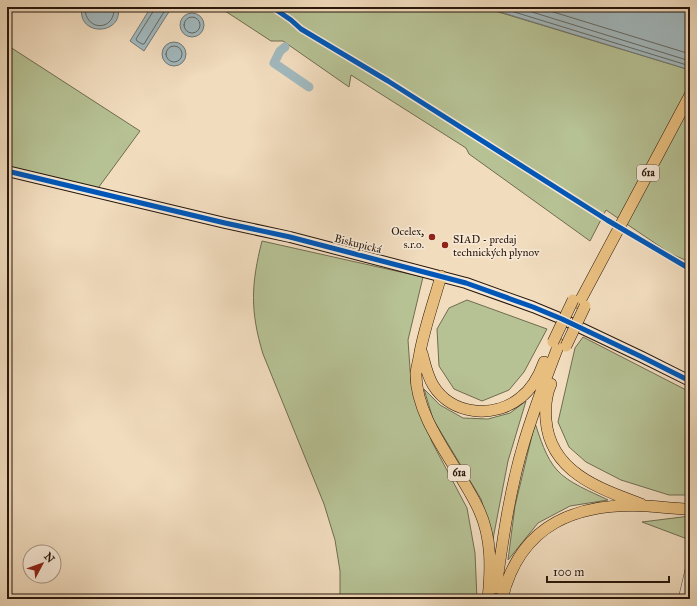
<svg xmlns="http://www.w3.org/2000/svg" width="697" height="606" font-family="'IM FELL Great Primer',serif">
<rect width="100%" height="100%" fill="#f1dcbe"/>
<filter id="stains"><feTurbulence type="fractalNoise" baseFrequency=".005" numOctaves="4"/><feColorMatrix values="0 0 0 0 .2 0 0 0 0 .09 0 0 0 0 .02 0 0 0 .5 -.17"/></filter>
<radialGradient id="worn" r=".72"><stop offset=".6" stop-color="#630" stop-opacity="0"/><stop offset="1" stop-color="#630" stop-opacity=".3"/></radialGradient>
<path fill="#b6c194" stroke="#706c50" d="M219,7H482L690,70V262L671,254L606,210L590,241L469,154L466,148L351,75L349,87L283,41H271Z
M7,45L140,131L93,195L7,172Z
M262,241L423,277L408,340L411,383L432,442L467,508L475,553L477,599H340V571L335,540L324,504L263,354C250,311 251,284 262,241Z
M467,300L547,329L524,372L509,390L482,401L454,389L439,366L437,329L449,308Z
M583,337L690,392V495H669L621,480L586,462L569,447L558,422L575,348Z
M424,389L440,405L463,418L488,419L510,413L526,401L508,461L493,539L481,499L433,419Z
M535,423C540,438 546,458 557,470C568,483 592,492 608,500L570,506L538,523L508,560L515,506Z
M690,516V540L642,522Z"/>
<path fill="#a1b8bd" stroke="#717876" d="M82,7H118C124,36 76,37 82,7Z
M151,7H172L144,51L130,41Z
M484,7H690V70Z
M180 25a12 12 0 1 1 24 0a12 12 0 1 1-24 0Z
M162 54a12 12 0 1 1 24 0a12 12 0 1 1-24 0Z"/>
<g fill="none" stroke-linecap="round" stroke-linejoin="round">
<path stroke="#656864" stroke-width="1" d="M85,7C84,32 116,32 114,7
M154,7V10L136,39L137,41L142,44H144L167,7
M498,7L690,66
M516,7L690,61
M537,7L690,54
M184 25a8 8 0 1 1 16 0a8 8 0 1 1-16 0Z
M166 54a8 8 0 1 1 16 0a8 8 0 1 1-16 0Z"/>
<path stroke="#a1b8bd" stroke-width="9" d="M285,47L280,51L274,63L309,87"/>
<defs>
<path id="street" d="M682,599L690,565"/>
<path id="secondary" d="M7,171L225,223L290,237L466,283L533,307L562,319L642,357L690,381"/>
<path id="primary" d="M441,276C434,301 425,326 420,352C419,359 417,366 416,373C415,420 460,468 479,510C492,538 491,569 488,599
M579,303L690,95
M422,353C425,364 427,375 433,385C451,415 494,419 520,398C532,389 539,376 544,362
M551,384C546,395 545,408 546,420C550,472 600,489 641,504
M496,588C503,538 510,488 525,439C535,407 547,375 559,344
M502,599C520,524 576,502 648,506C662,507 676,509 690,509"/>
</defs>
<use href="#street" stroke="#5b4838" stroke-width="8"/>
<use href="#secondary" stroke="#29170b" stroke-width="12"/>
<use href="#primary" stroke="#29170b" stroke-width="12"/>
<use href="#street" stroke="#f6e8d5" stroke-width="7"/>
<use href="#secondary" stroke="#f6e8d5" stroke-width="10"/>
<use href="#primary" stroke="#e8be7f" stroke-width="11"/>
<defs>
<path id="primary-bridge" d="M553,342L573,300
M566,346L585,306"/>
</defs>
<use href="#primary-bridge" stroke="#29170b" stroke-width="12" stroke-linecap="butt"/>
<use href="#primary-bridge" stroke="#e8be7f" stroke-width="11"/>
<defs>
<path id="cycleway" d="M272,7L291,20L301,29L388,81L607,220L690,269
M7,171L225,223L290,237L466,283L533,307L562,319L642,357L690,381"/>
</defs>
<use href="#cycleway" stroke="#f6e8d5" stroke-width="8"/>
<use href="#cycleway" stroke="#0057b8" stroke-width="5"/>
</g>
<g fill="#8f2418" stroke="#f6e8d5" stroke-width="1.5">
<circle cx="432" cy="237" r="4"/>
<circle cx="445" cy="245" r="4"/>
</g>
<g text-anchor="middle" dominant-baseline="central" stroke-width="3.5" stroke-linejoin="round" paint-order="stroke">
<g fill="#f6e8d5" stroke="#665648" stroke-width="1">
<rect x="637" y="165" width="22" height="16" rx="3"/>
<rect x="448" y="465" width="22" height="16" rx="3"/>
</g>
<g font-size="10" font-weight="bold" fill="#29170b">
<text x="648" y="173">61a</text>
<text x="459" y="473">61a</text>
</g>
<g font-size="11" fill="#29170b" stroke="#f6e8d5" text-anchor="end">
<text x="424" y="231">Ocelex,<tspan x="424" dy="13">s.r.o.</tspan></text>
<text x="453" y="239" text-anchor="start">SIAD - predaj<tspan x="453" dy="13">technických plynov</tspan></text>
</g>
<g font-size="11" fill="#29170b" stroke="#f6e8d5">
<text transform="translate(358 244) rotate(14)">Biskupická</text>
</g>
</g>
<rect width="697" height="606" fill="none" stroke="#f1dcbe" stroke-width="24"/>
<rect x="8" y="8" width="681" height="590" fill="none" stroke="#29170b" stroke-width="2"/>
<rect x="12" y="12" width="673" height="582" fill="none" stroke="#29170b"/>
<g transform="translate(42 564) rotate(49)"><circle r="19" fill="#f6e8d5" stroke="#a49484"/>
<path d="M0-3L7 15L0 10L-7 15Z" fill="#8f2418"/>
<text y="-6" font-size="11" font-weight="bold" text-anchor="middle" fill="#29170b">N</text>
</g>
<path d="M547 576v6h122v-6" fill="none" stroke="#29170b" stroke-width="2"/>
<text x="553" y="576" font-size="12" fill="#29170b" stroke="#f6e8d5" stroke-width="3" paint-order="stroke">100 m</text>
<rect width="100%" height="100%" filter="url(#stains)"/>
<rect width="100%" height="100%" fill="url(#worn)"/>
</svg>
